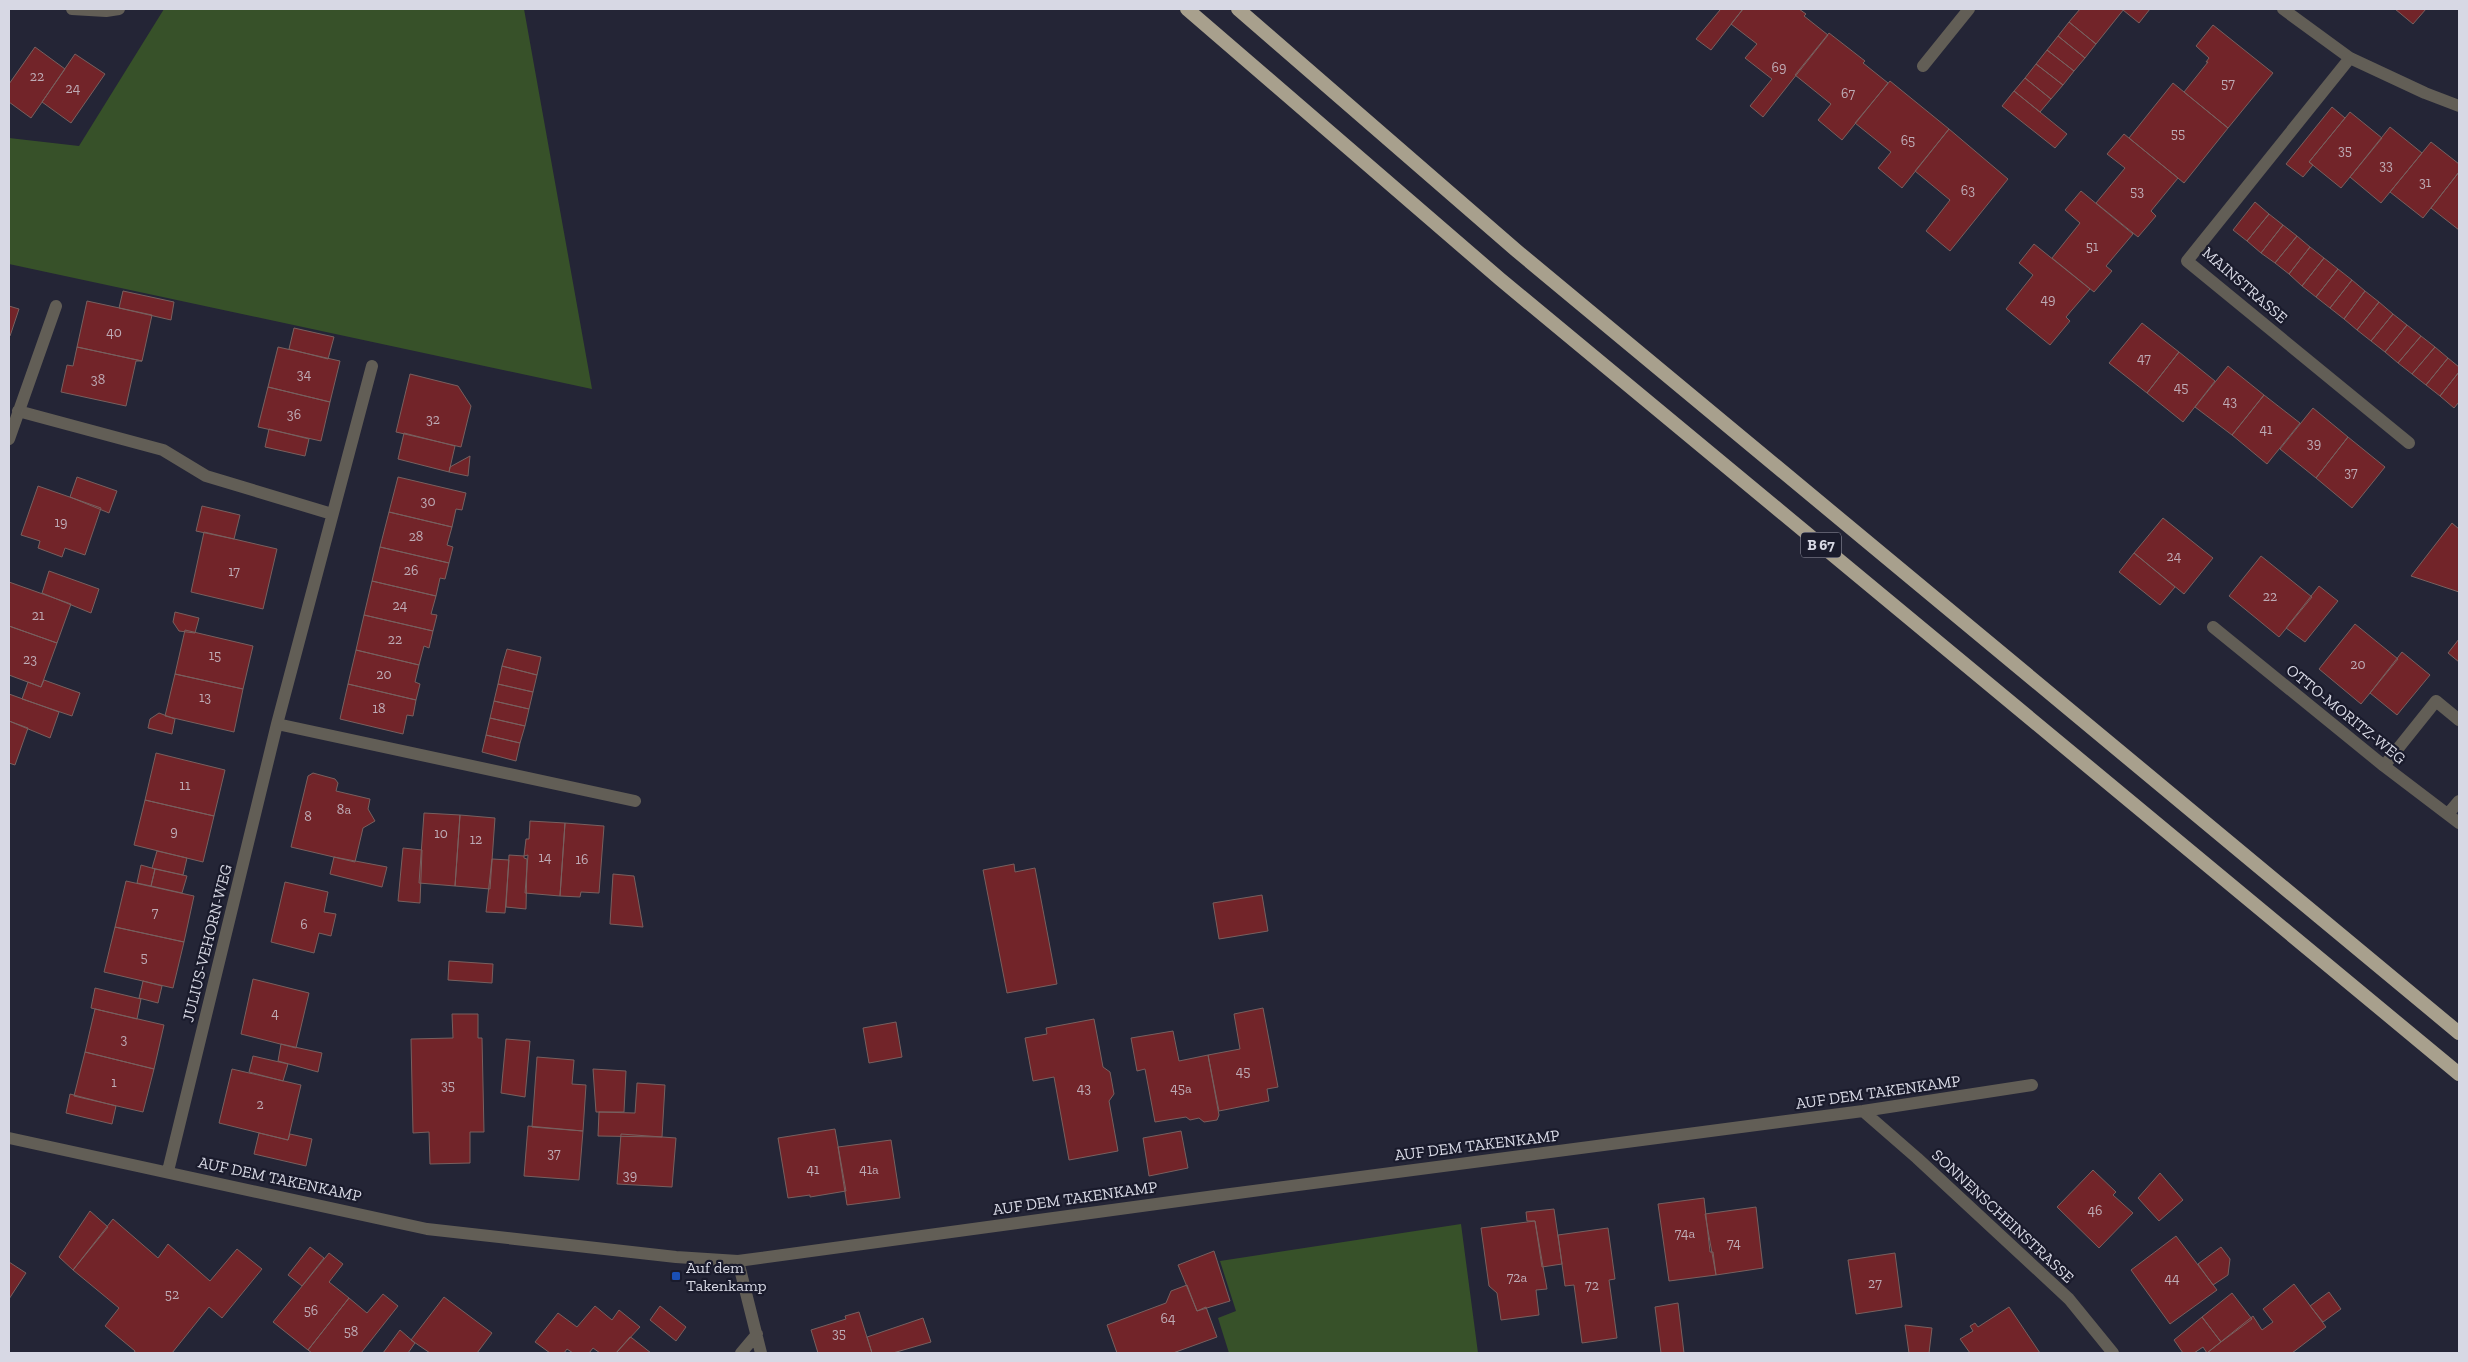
<svg xmlns="http://www.w3.org/2000/svg" width="2468" height="1362" font-family="'Zilla Slab',serif">
<rect width="100%" height="100%" fill="#242536"/>
<path fill="#375129" d="M164,9H524L592,389L9,264V138L79,146Z
M1461,1224L1478,1353H1229L1218,1318L1236,1311L1220,1261Z"/>
<path fill="#722429" stroke="#78605f" d="M1718,9H1743L1711,50L1696,39L1720,10Z
M1743,9H1799L1806,14L1804,16L1828,35L1763,117L1750,106L1772,79L1745,58L1757,44L1731,24Z
M2080,9H2124L2096,44L2069,22Z
M2124,9H2150L2139,23L2123,10Z
M2395,9H2426L2413,24Z
M2069,22L2096,44L2085,58L2058,36Z
M2213,25L2273,73L2228,128L2184,92L2208,62H2206L2209,58L2196,46Z
M1829,33L1865,61L1863,63L1888,83L1842,140L1818,120L1831,104L1795,75Z
M2058,36L2085,58L2074,71L2047,50Z
M35,47L65,69L31,118L9,102V84Z
M2047,50L2074,71L2063,85L2036,64Z
M75,54L105,74L71,123L42,102Z
M2036,64L2063,85L2051,99L2025,78Z
M2025,78L2051,99L2040,112L2014,91Z
M1890,81L1949,129L1902,188L1878,168L1891,152L1855,123Z
M2173,83L2228,128L2184,183L2129,138Z
M2014,91L2067,134L2055,148L2002,106Z
M2332,107L2345,118L2309,162L2313,165L2303,177L2286,164Z
M2350,112L2382,138L2341,188L2309,162Z
M2390,127L2422,153L2381,203L2350,177Z
M1949,129L2008,179L1950,251L1926,231L1950,200L1915,171Z
M2124,134L2178,178L2151,211L2156,216L2138,237L2096,203L2125,168L2107,154Z
M2431,142L2459,164V172L2423,218L2390,192Z
M2459,172V230L2431,208Z
M2081,191L2133,234L2106,266L2112,271L2094,292L2052,258L2080,223L2065,210Z
M2255,202L2269,214L2247,241L2233,230Z
M2269,214L2283,225L2261,253L2247,241Z
M2283,225L2297,236L2275,263L2261,253Z
M2297,236L2310,247L2289,274L2275,263Z
M2034,244L2090,289L2066,317L2070,321L2050,345L2006,309L2033,275L2019,263Z
M2310,247L2324,258L2302,286L2289,274Z
M2324,258L2338,269L2316,297L2302,286Z
M2338,269L2352,280L2330,308L2316,297Z
M2352,280L2365,291L2344,319L2330,308Z
M123,291L174,302L171,320L119,308Z
M2365,291L2379,302L2357,330L2344,319Z
M87,301L152,315L142,361L77,347Z
M2379,302L2393,314L2371,341L2357,330Z
M9,306L19,309L10,336H9Z
M2393,314L2407,325L2385,352L2371,341Z
M2142,323L2179,352L2147,393L2109,363Z
M2407,325L2421,336L2398,363L2385,352Z
M294,328L334,337L328,359L289,349Z
M2421,336L2435,347L2412,374L2398,363Z
M77,347L142,361H136L126,406L61,392L67,365L73,366Z
M278,347L340,361L330,402L268,387Z
M2435,347L2448,358L2426,385L2412,374Z
M2179,352L2215,381L2183,422L2147,393Z
M2448,358L2459,367V372L2440,396L2426,385Z
M2228,366L2264,395L2232,435L2195,407Z
M2459,372V402L2454,408L2440,396Z
M410,374L458,386L471,406L461,447L396,432Z
M268,387L330,402L321,441L258,427Z
M2264,395L2300,423L2267,464L2232,435Z
M2313,408L2348,437L2316,478L2280,449Z
M269,429L309,439L305,456L265,447Z
M404,433L455,446L449,472L398,459Z
M2348,437L2385,467L2352,508L2316,478Z
M470,456L468,476L449,472L450,467Z
M77,477L117,491L109,513L70,497Z
M398,477L466,493L462,510L456,509L452,527L389,512Z
M38,486L101,508L85,555L65,548L62,557L38,548L40,541L21,535Z
M202,506L240,515L234,539L196,531Z
M389,512L452,527L447,545L453,547L449,563L380,547Z
M2163,518L2213,558L2184,594L2134,553Z
M2452,523L2459,529V592L2411,576Z
M204,532L277,549L263,609L191,592Z
M380,547L449,563L445,579L440,578L436,596L372,581Z
M2134,553L2175,587L2160,605L2119,572Z
M2261,556L2312,597L2279,637L2229,596Z
M49,571L99,589L91,613L42,593Z
M372,581L436,596L431,614L437,615L433,631L364,615Z
M9,582L71,604L57,643L9,626Z
M2319,586L2338,601L2305,642L2286,628Z
M175,612L199,618L195,633L179,631L173,622Z
M364,615L433,631L429,648L424,646L419,665L356,650Z
M2355,624L2398,659L2361,704L2319,669Z
M9,626L57,643L41,687L9,675Z
M185,630L253,646L243,689L175,674Z
M2459,639V662L2448,653Z
M507,649L541,657L537,675L502,666Z
M356,650L419,665L415,682L420,684L416,700L348,684Z
M2402,652L2430,675L2397,715L2370,693Z
M502,666L537,675L533,692L498,684Z
M175,674L243,689L234,732L165,716Z
M44,680L80,693L72,716L22,699L28,682L41,687Z
M348,684L416,700L413,716L407,715L403,734L340,719Z
M498,684L533,692L529,709L494,701Z
M9,694L59,712L50,738L9,721Z
M494,701L529,709L525,726L490,718Z
M159,713L175,719L172,734L148,728L150,719Z
M490,718L525,726L520,743L486,735Z
M9,721L28,728L15,765L9,763Z
M486,735L520,743L516,761L482,752Z
M156,753L225,770L214,816L145,800Z
M313,773L335,779L338,783L336,791L370,799L368,809L375,821L363,828L355,862L291,847L308,776Z
M145,800L214,816L203,862L134,845Z
M424,813L460,815L455,886L419,883Z
M460,815L495,818L490,889L455,886Z
M530,821L565,823L560,896L525,893L528,855L524,856L526,839H529Z
M565,823L604,826L599,893L581,892L580,897L560,896Z
M403,848L422,850L420,903L398,901Z
M157,851L187,858L183,875L152,868Z
M509,855L524,856V858L527,859L526,909L506,907Z
M334,857L387,867L382,887L330,874Z
M492,859L509,860L505,913L486,912Z
M1014,864L1015,872L1035,868L1057,984L1007,993L983,870Z
M141,865L155,869L151,886L137,883Z
M155,869L187,876L182,893L151,886Z
M613,874L634,876L643,927L610,924Z
M126,881L194,896L184,942L115,927Z
M285,882L328,892L324,912L336,914L331,936L319,933L314,953L271,942Z
M1262,895L1268,931L1219,939L1213,903Z
M115,927L184,942L173,988L104,972Z
M449,961L493,964L492,983L448,980Z
M253,979L309,993L296,1048L241,1034Z
M143,981L162,986L158,1003L139,998Z
M95,988L141,999L137,1019L91,1008Z
M1263,1008L1278,1087L1267,1089L1269,1101L1219,1111L1208,1055L1240,1049L1234,1014Z
M95,1009L164,1025L154,1069L85,1052Z
M452,1014H478V1038H482L484,1132H470V1163L430,1164L429,1132L413,1133L411,1039L453,1038Z
M1094,1019L1103,1067L1110,1072L1114,1094L1109,1101L1118,1151L1069,1160L1054,1077L1033,1081L1025,1038L1047,1034L1046,1028Z
M896,1022L902,1057L869,1063L863,1028Z
M1173,1031L1179,1061L1208,1055L1219,1115L1217,1120L1204,1122L1199,1118L1190,1120L1186,1117L1155,1122L1145,1069L1137,1071L1131,1038Z
M506,1039L530,1041L525,1097L501,1093Z
M281,1044L322,1053L318,1072L278,1061Z
M85,1052L154,1069L143,1112L74,1096Z
M253,1056L288,1064L283,1081L249,1072Z
M537,1057L574,1060L572,1084L586,1085L583,1131L532,1127Z
M232,1069L301,1085L288,1140L219,1123Z
M593,1069L626,1071L624,1112H596Z
M637,1083L665,1085L662,1137L598,1136L599,1112L635,1113Z
M70,1094L116,1106L112,1124L66,1113Z
M528,1126L583,1131L579,1180L524,1176Z
M835,1129L846,1191L810,1197V1195L788,1198L778,1138Z
M1181,1131L1188,1168L1149,1176L1143,1138Z
M259,1133L288,1140L290,1134L312,1139L306,1166L254,1154Z
M621,1134L676,1138L672,1187L617,1184Z
M891,1140L900,1198L847,1205L838,1147Z
M2093,1170L2116,1192L2113,1195L2133,1213L2099,1248L2057,1207Z
M2160,1173L2183,1200L2159,1221L2138,1198Z
M1704,1198L1710,1252H1713L1716,1275L1669,1281L1658,1204Z
M1756,1207L1763,1268L1716,1275L1705,1214Z
M1554,1209L1562,1264L1542,1267L1535,1221H1527L1526,1212Z
M90,1211L108,1227L73,1270L59,1257Z
M113,1219L158,1258L168,1244L210,1281L237,1249L262,1269L222,1318L209,1307L172,1353H134L135,1351L105,1326L119,1308L73,1270Z
M1535,1221L1547,1289L1536,1290L1539,1315L1501,1320L1497,1293L1489,1286L1481,1228Z
M1608,1228L1615,1279L1609,1280L1617,1338L1582,1343L1574,1285L1565,1286L1558,1235Z
M2176,1236L2217,1290L2170,1324L2131,1270Z
M310,1247L324,1258L302,1286L288,1275Z
M2221,1247L2230,1259L2228,1275L2213,1285L2198,1264Z
M1214,1251L1230,1301L1197,1311L1178,1265Z
M329,1253L343,1264L329,1282L349,1298L308,1350L273,1322Z
M1895,1253L1902,1307L1856,1314L1848,1260Z
M9,1262L26,1273L9,1299Z
M2294,1284L2326,1327L2292,1353H2207L2253,1316L2262,1330L2273,1322L2263,1309Z
M1187,1285L1197,1311L1206,1307L1217,1337L1173,1353H1117L1107,1325L1166,1303L1171,1291Z
M2329,1292L2341,1309L2323,1322L2310,1306Z
M2232,1293L2252,1319L2221,1342L2202,1317Z
M383,1294L398,1306L361,1353H312L308,1350L349,1298L367,1313Z
M444,1297L492,1333L477,1353H430L411,1340Z
M1678,1303L1684,1353H1661L1655,1307Z
M595,1306L612,1320L619,1310L640,1327L616,1353H600L593,1348L589,1353H573L567,1349L564,1353H550L535,1342L558,1313L577,1327Z
M660,1306L686,1327L676,1341L650,1320Z
M2009,1307L2040,1353H1970L1960,1339L1973,1331L1970,1326L1975,1323L1978,1327Z
M859,1312L872,1353H818L811,1330L846,1319L845,1316Z
M2202,1317L2221,1342L2207,1353L2203,1347L2194,1353H2183L2174,1340Z
M923,1318L931,1342L893,1353H872L867,1337Z
M1905,1325L1932,1328L1929,1353H1909Z
M400,1330L415,1343L408,1353H383Z
M630,1337L632,1338L651,1353H616Z"/>
<g fill="none" stroke-linecap="round" stroke-linejoin="round">
<path stroke="#625e56" stroke-width="12" d="M72,9L106,11L119,9
M2283,9L2350,58L2425,93L2459,106
M2350,58L2187,261L2409,443
M1923,66L1969,9
M18,411L163,450L206,476L332,514
M9,439L56,306
M2213,627L2384,766L2459,823
M277,724L635,801
M2384,766L2436,701L2459,720
M2448,814L2459,801
M1863,1111L1917,1158L2069,1299L2113,1353
M9,1138L427,1229L676,1257L738,1261L1215,1196L1863,1111L2032,1085
M168,1171L277,724L372,366
M738,1261L761,1353
M741,1353L757,1334"/>
<path stroke="#a8a08d" stroke-width="14" d="M1187,9L1500,279L2459,1074
M1238,9L1517,251L2459,1033"/>
</g>
<rect fill="#1a4fb4" stroke="#1a1b2c" stroke-width="2" x="671" y="1271" width="10" height="10" rx="2.5"/>
<g text-anchor="middle" dominant-baseline="central" stroke-width="4.5" stroke-linejoin="round" paint-order="stroke">
<g font-size="14" fill="#beabb5">
<text x="1779" y="67">69</text>
<text x="37" y="76">22</text>
<text x="2228" y="83">57</text>
<text x="73" y="88">24</text>
<text x="1848" y="93">67</text>
<text x="2178" y="133">55</text>
<text x="1908" y="140">65</text>
<text x="2345" y="150">35</text>
<text x="2386" y="165">33</text>
<text x="2425" y="182">31</text>
<text x="1968" y="190">63</text>
<text x="2137" y="191">53</text>
<text x="2092" y="246">51</text>
<text x="2048" y="299">49</text>
<text x="114" y="332">40</text>
<text x="2144" y="358">47</text>
<text x="304" y="374">34</text>
<text x="98" y="379">38</text>
<text x="2181" y="387">45</text>
<text x="2230" y="401">43</text>
<text x="294" y="414">36</text>
<text x="433" y="419">32</text>
<text x="2266" y="429">41</text>
<text x="2314" y="443">39</text>
<text x="2351" y="472">37</text>
<text x="428" y="501">30</text>
<text x="61" y="522">19</text>
<text x="416" y="536">28</text>
<text x="2174" y="556">24</text>
<text x="411" y="570">26</text>
<text x="234" y="571">17</text>
<text x="2270" y="596">22</text>
<text x="400" y="605">24</text>
<text x="38" y="615">21</text>
<text x="395" y="639">22</text>
<text x="215" y="655">15</text>
<text x="30" y="659">23</text>
<text x="2358" y="664">20</text>
<text x="384" y="674">20</text>
<text x="205" y="697">13</text>
<text x="379" y="708">18</text>
<text x="185" y="785">11</text>
<text x="344" y="809">8a</text>
<text x="308" y="816">8</text>
<text x="174" y="831">9</text>
<text x="441" y="833">10</text>
<text x="476" y="839">12</text>
<text x="545" y="857">14</text>
<text x="582" y="859">16</text>
<text x="155" y="912">7</text>
<text x="304" y="924">6</text>
<text x="144" y="957">5</text>
<text x="275" y="1013">4</text>
<text x="124" y="1039">3</text>
<text x="1243" y="1071">45</text>
<text x="114" y="1082">1</text>
<text x="448" y="1085">35</text>
<text x="1084" y="1088">43</text>
<text x="1181" y="1088">45a</text>
<text x="260" y="1104">2</text>
<text x="554" y="1153">37</text>
<text x="813" y="1169">41</text>
<text x="869" y="1169">41a</text>
<text x="630" y="1175">39</text>
<text x="2095" y="1210">46</text>
<text x="1685" y="1233">74a</text>
<text x="1734" y="1243">74</text>
<text x="1517" y="1277">72a</text>
<text x="2172" y="1278">44</text>
<text x="1875" y="1283">27</text>
<text x="1592" y="1285">72</text>
<text x="172" y="1294">52</text>
<text x="311" y="1310">56</text>
<text x="1168" y="1318">64</text>
<text x="351" y="1331">58</text>
<text x="839" y="1333">35</text>
</g>
<rect fill="#1a1b2c" stroke="#9e9fad" stroke-width="1" x="1801" y="532.5" width="40" height="25" rx="4"/>
<g font-size="15" font-weight="bold" fill="#d7d8e4">
<text x="1821" y="545">B 67</text>
</g>
<g font-size="16" fill="#d7d8e4" stroke="#1a1b2c">
<text transform="translate(2245 285) rotate(41)">MAINSTRASSE</text>
<text transform="translate(2346 714) rotate(39)">OTTO-MORITZ-WEG</text>
<text transform="translate(207 943) rotate(-76)">JULIUS-VEHORN-WEG</text>
<text transform="translate(1878 1092) rotate(-8)">AUF DEM TAKENKAMP</text>
<text transform="translate(1477 1145) rotate(-7)">AUF DEM TAKENKAMP</text>
<text transform="translate(280 1179) rotate(12)">AUF DEM TAKENKAMP</text>
<text transform="translate(1075 1198) rotate(-8)">AUF DEM TAKENKAMP</text>
<text transform="translate(2003 1216) rotate(43)">SONNENSCHEINSTRASSE</text>
</g>
<g font-size="16" fill="#d7d8e4" stroke="#1a1b2c" text-anchor="start">
<text x="686" y="1267">Auf dem<tspan x="686" dy="18">Takenkamp</tspan></text>
</g>
</g>
<rect width="2468" height="1362" fill="none" stroke="#d7d8e4" stroke-width="20"/>
</svg>
